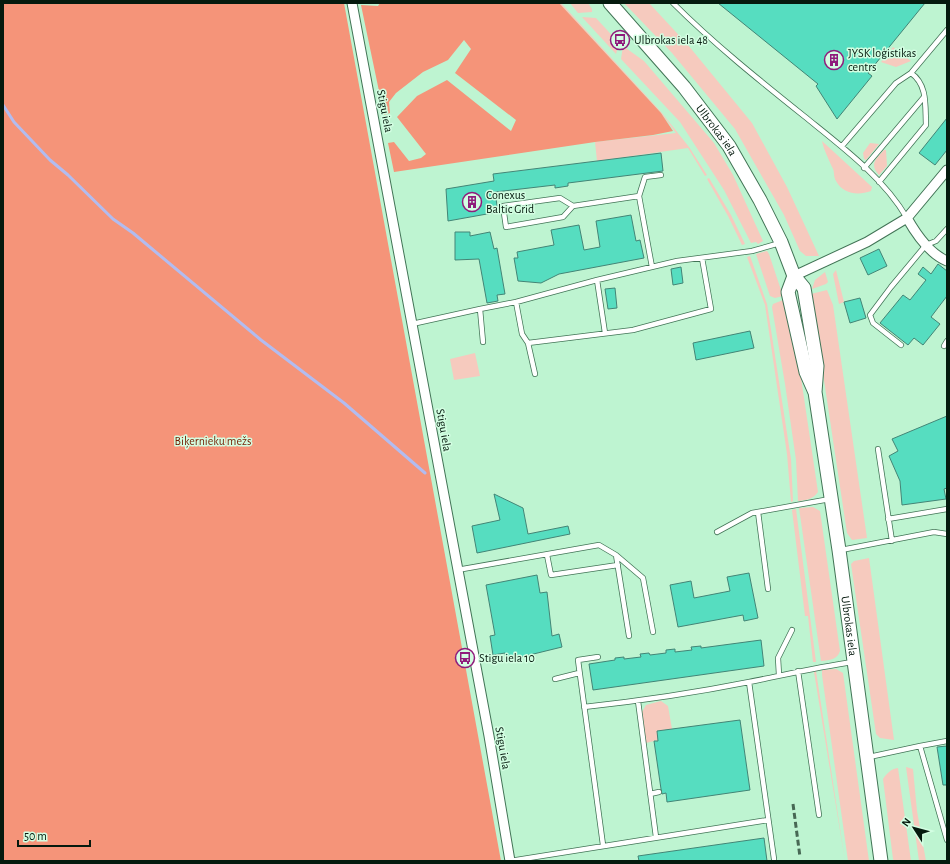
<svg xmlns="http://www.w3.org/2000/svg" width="950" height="864" font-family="'Alegreya Sans',sans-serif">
<rect width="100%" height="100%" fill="#bef4d1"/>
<path fill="#f6cabe" d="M559,3H561L662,113L689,147L707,175L705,176L688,148L597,161L595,142L676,133L661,113Z
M570,3H588L592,9V12L578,13Z
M624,3H649L688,45L752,123L787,187L819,256H806L800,251L784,215L735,129L672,53Z
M582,17L596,18L619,43L616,54Z
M623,46L644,61L714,143L733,175L763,241L758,244L756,242L751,243L724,190L680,122L621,59Z
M893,47L911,61L896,67L881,62Z
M822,141L872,187L871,191C858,196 843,194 836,181C833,176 835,171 832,167C829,160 823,148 822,141Z
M870,143L879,144L866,160L864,159L863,153Z
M884,150H886L887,166L879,175C869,164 876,159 884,150Z
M709,178L731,215L745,244L742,245L728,216L707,179Z
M767,251L769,254L783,296L775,298L770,296L756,254Z
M750,256L767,304L791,459L793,501L791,502L787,454L765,305L747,257Z
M836,270L844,302L839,304L833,274Z
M825,272L828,282L826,284L812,289L815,280Z
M827,290L833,305L867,538L852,540L847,533L811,294Z
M783,300L797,351L818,492C812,500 806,500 798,501L796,460L785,384L772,307L773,304Z
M475,353L480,376L454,380L450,359Z
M813,507L820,511L840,651C837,660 830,660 821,661L799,508Z
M796,509L816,662H813L808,616H805L792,510Z
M869,558L894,740L880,738L876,734L851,564L854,561Z
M836,669L843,673L869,861H848L822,675V670Z
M816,671L845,861L814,672Z
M661,701L668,706L672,729L657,731L658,740L646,743L642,712L646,705Z
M906,767L913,769L917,811L926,861H919Z
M898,768L911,861H894L893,859L883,779C887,773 891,769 898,768Z"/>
<path fill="#f59479" d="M3,3H344L501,861H3Z
M380,3H559L661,113L673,131L653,135L595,142L394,172L388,143L394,142L409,161L421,158L426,154L397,117L417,96L447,80L511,131L516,120L455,73L471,49L464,40L448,60L423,72L396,93L389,102L390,113L384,115L361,5L378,6Z"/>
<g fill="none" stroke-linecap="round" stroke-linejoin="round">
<path stroke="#b2bcf0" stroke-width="3" d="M3,105L14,122L50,160L68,175L113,219L133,233L261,340L344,403L425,473"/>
</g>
<path fill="#56ddc0" stroke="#438576" d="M718,3H925L868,73L872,76L837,119L816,86L818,84Z
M947,118V150L935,165L919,153Z
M661,153L663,171L568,183V186L555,188V185L495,192L498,212L448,221L446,189L494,181L493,174Z
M631,215L636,241L640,240L644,258L559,274L541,283L518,281L514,258H518L517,252L554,245L551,230L579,225L584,250L600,247L596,221Z
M455,232H470V236L490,232L494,249L497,248L505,294L497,295L498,301L487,303L479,259L455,260Z
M879,249L887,266L868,275L860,258Z
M938,264L947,271V296L931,317L940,324L923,345L914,338L908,345L880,323L903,295L910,300L926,280L918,274L923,267L931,274Z
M681,267L683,283L673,285L671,269Z
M615,288L617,308L608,309L605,289Z
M860,298L866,318L850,323L844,302Z
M750,331L754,348L696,360L693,343Z
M947,416V488L944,489L946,499L902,505L900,481L889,456L898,451L892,439Z
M494,494L523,508L528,534L568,526L570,534L477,553L472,526L500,520Z
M749,573L758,618L744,621L743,615L678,627L670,585L691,581L694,598L730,591L727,577Z
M537,575L540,593L547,592L552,636L559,634L562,647L509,660L506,659L505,653L493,655L490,636L495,635L486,585Z
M761,640L764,666L593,690L589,664L615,660V658L624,657V659L641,657L640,654L649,653L650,655L666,653V650L675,649V652L692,650L691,647L701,646V648Z
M740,720L750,790L667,802L666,793L662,794L661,789L654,741H658L657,731Z
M947,746V785H943L937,747Z
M764,838L767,861H639L638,856Z"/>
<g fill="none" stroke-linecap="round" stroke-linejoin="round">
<defs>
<path id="service" d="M673,3C714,44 759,80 804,116C841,146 883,177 907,218
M842,146L896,83L911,73L947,30
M864,168L924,97
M879,182L926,125C925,106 928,85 911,73
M639,196L645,177L661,175
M573,206L560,198L503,206L506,227L563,217L573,206L639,196L652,267
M597,280L605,333
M516,302L522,334L528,343L535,374
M480,309L516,302L597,280L677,261L752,251L780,243
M412,324L480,309L483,342
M528,343L633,330L711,309L702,258
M901,345L873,323L870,315L891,287L926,245L936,241L947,229
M944,346L947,341
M878,449L892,541
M758,512L768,589
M888,519L947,509
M717,532L752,513L830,499
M841,550L934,532L947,534
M547,555L551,575L618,565
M616,555L629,636
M457,570L599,545L616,555L643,578L653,632
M598,657L578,660L603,845
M798,671L819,815
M779,675L778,658L792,630
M555,679L579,673
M749,682L774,859
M638,701L656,837
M584,707C639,701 694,693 749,682C784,675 818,667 853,662
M920,746L947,741
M869,757L920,746L947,840
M650,794L659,792
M510,861L768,820"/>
<path id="minor" d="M352,3L489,736L510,861
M907,218C916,234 930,254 947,261
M794,276L867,242L907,218L947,170"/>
<g id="secondary">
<path id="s1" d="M610,3L684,87L729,146L760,200L781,242L794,276L804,288L817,366L815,392L839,550L881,861"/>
<path d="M794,276L788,292L806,372L814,390"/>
</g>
</defs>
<use href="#service" stroke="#427456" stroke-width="6"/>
<use href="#minor" stroke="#427456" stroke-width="11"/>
<use href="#secondary" stroke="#427456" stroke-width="15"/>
<use href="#service" stroke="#fff" stroke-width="4.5"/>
<use href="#minor" stroke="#fff" stroke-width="9"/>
<use href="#secondary" stroke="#fff" stroke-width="13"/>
<path stroke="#476854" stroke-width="3" stroke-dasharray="6 3" stroke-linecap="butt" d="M793,804L800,857"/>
</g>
<defs>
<symbol id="bus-ring" viewBox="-11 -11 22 22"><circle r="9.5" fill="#d3fee2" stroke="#8f1c7c" stroke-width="1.5"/><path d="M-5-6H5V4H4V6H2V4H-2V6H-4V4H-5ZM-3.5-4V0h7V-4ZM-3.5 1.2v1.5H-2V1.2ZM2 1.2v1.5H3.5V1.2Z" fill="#8f1c7c"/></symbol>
<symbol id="building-ring" viewBox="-11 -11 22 22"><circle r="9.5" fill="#d3fee2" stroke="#8f1c7c" stroke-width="1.5"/><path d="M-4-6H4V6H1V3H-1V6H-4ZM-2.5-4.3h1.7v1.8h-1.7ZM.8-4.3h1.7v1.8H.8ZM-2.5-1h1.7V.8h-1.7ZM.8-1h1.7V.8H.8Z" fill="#8f1c7c"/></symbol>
</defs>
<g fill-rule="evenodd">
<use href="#bus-ring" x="609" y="29" width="22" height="22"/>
<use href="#building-ring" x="823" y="49" width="22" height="22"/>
<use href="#building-ring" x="461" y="191" width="22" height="22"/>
<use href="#bus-ring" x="454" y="647" width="22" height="22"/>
</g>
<g text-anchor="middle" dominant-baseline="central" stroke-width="3" stroke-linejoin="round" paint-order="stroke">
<g font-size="12" fill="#051a0e" stroke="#d3fee2" text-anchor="start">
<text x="634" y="40">Ulbrokas iela 48</text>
<text x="848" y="53">JYSK loģistikas<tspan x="848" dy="14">centrs</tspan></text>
<text x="486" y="195">Conexus<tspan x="486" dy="14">Baltic Grid</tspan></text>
<text x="479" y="658">Stigu iela 10</text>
</g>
<g font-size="12" fill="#051a0e" stroke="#d3fee2">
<text transform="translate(385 111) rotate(79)">Stigu iela</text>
<text stroke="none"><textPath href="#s1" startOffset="166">Ulbrokas iela</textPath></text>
<text transform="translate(444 430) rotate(80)">Stigu iela</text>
<text stroke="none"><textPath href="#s1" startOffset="689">Ulbrokas iela</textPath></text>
<text transform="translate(503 748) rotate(80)">Stigu iela</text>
</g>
<g font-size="12" fill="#721d01" stroke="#d3fee2">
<text x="213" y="441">Biķernieku mežs</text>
</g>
</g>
<rect width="950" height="864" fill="none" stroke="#051a0e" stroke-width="8"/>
<g transform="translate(914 828) rotate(306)" stroke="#d3fee2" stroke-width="3" paint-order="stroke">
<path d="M0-3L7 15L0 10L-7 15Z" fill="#051a0e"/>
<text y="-6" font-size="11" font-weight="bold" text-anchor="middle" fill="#051a0e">N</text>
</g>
<path d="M18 840v6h72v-6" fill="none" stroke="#051a0e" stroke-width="2"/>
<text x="24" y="840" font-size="12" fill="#051a0e" stroke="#d3fee2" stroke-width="3" paint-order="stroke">50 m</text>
</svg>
